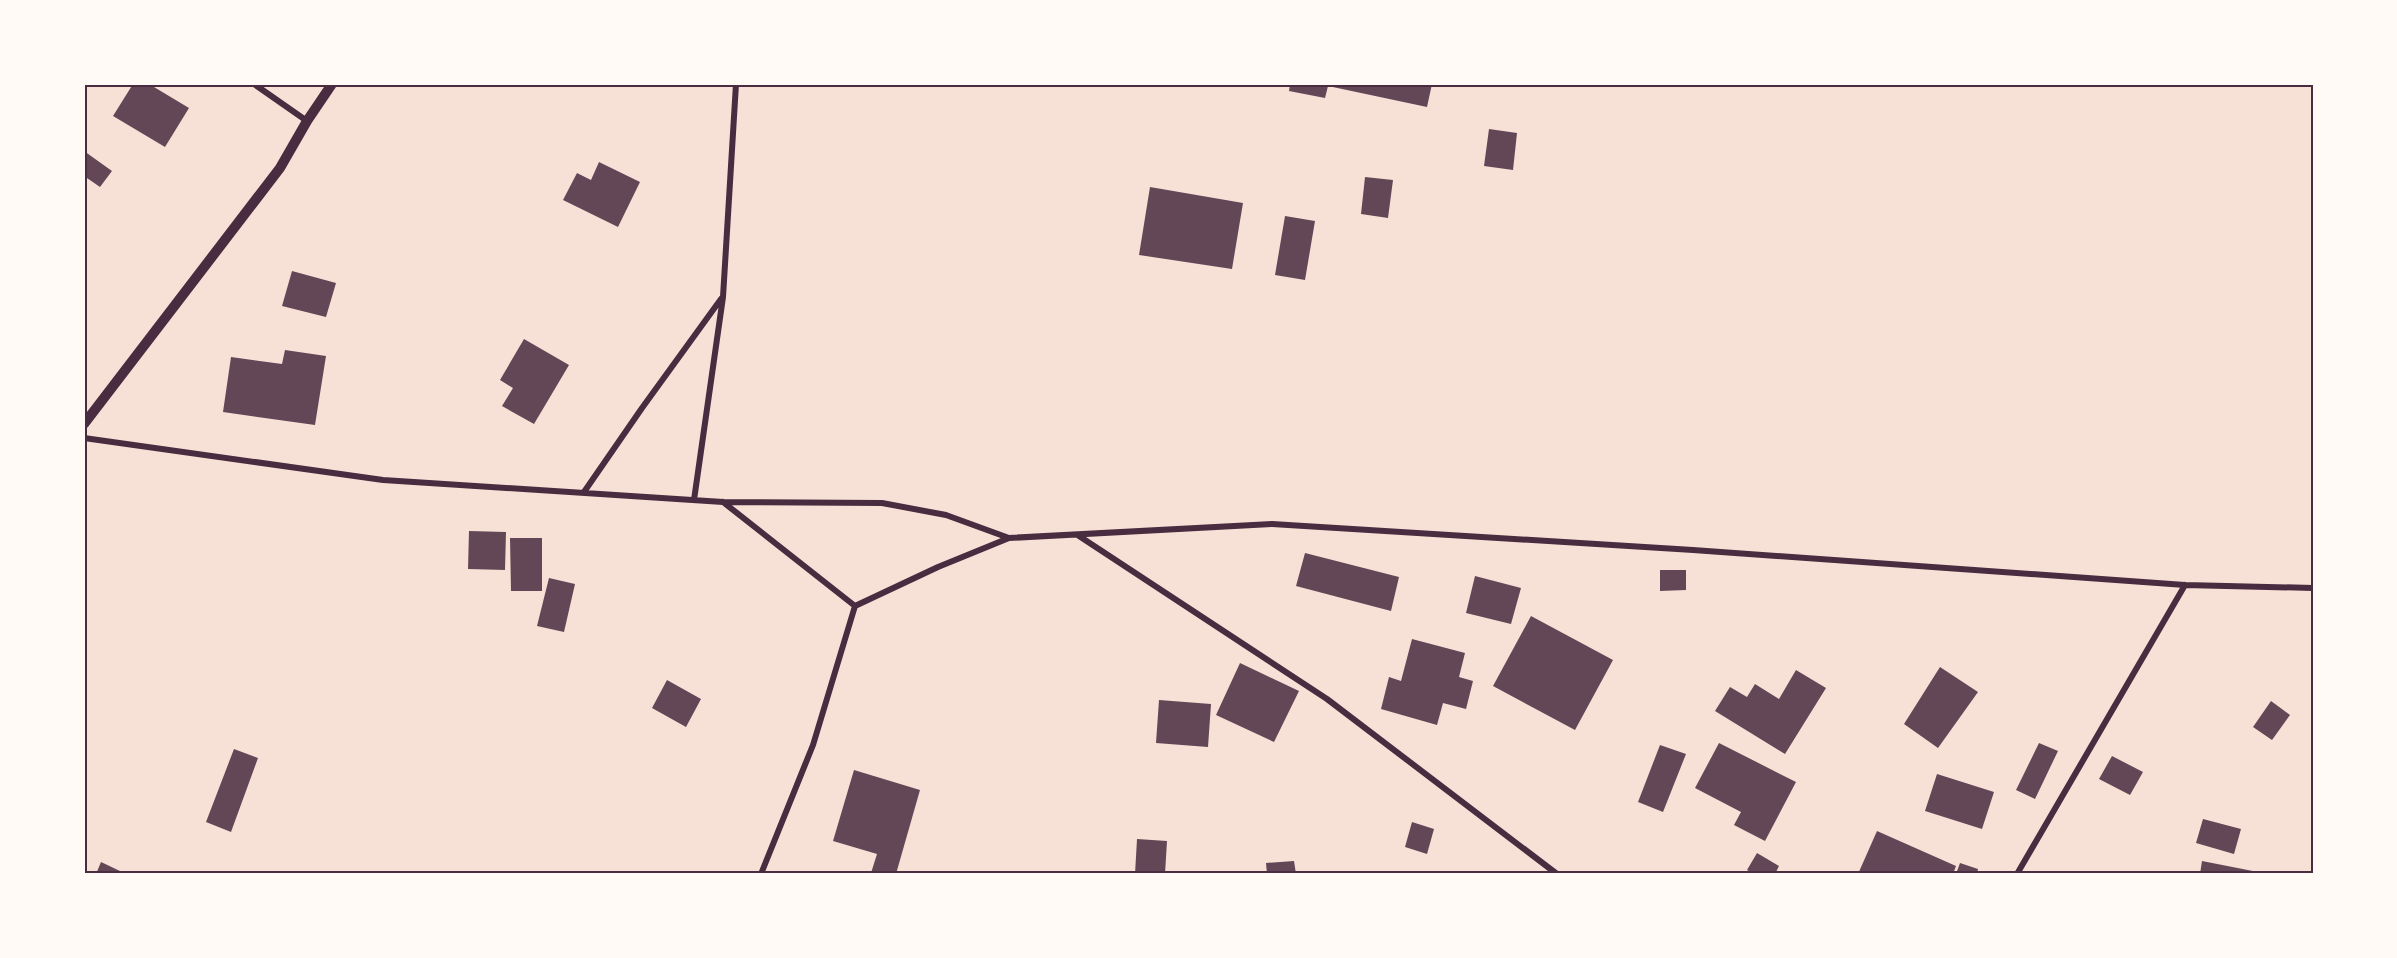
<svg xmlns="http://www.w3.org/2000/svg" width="2397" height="958" font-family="'DejaVu Sans',sans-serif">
<rect width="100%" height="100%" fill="#f7e1d7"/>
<path fill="#644757" d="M133,84H149L189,108L165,147L113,116Z
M1290,84H1432L1427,107L1328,86L1325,98L1289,91Z
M1489,129L1517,133L1513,170L1484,166Z
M84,151L112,171L100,187L84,176Z
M599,162L640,182L618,227L563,200L577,173L591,180Z
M1365,177L1393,180L1388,218L1361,214Z
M1150,187L1243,203L1232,269L1139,255Z
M1285,216L1315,221L1305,280L1275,275Z
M292,271L336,283L326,317L282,306Z
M524,339L569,365L534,424L502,406L513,388L500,380Z
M285,350L326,356L315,425L223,412L231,357L282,364Z
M469,531L506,532L505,570L468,569Z
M510,538H542V591H511Z
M1305,553L1399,577L1391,611L1296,586Z
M1660,570H1686V590L1660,591Z
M1475,576L1521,588L1511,624L1466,613Z
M549,578L575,584L564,632L537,626Z
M1531,616L1613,660L1575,730L1493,686Z
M1412,639L1465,653L1459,677L1473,681L1466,709L1443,703L1437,725L1381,709L1389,677L1401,681Z
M1240,663L1299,691L1274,742L1216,715Z
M1940,667L1978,692L1938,748L1904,724Z
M1796,670L1826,688L1785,754L1715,711L1730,687L1747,697L1755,684L1779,699Z
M667,680L701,699L686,727L652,708Z
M1159,700L1211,704L1208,747L1156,743Z
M2271,701L2290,715L2272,740L2253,727Z
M1719,743L1796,782L1765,841L1734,825L1741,812L1695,788Z
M2039,743L2058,751L2035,799L2016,790Z
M1660,745L1686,754L1663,812L1638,802Z
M234,749L258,758L231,832L206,822Z
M2112,756L2143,772L2130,795L2099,779Z
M854,770L920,790L896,874L871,873L877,854L833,841Z
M1937,774L1994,792L1982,829L1925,811Z
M2203,819L2241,829L2234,854L2196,843Z
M1412,822L1434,829L1427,854L1405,847Z
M1877,831L1956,866L1953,874H1858Z
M1137,839L1167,841L1165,874H1135Z
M1757,853L1779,866L1775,874H1754L1747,870Z
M1294,861L1296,874H1267L1266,863Z
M2202,861L2263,873V874H2200Z
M101,862L120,871L118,874H96Z
M1960,863L1978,869L1977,874H1956Z"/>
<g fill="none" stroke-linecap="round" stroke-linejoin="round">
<path stroke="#4a2c40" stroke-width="6" d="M254,84L307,121
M84,438L383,480L723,502L882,503L946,515L1009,538
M584,492L642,408L721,299
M694,500L723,297L736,84
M723,502L855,606
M1079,536L1327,699L1557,874
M761,874L813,745L855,606L938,567L1009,538L1272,524L1693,550L2185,585L2313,588
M2017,874L2185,585"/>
<path stroke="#4a2c40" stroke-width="10" d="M84,424L280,168L307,121L332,84"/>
</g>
<rect width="2397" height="958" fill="none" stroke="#fffaf5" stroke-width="171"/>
<rect x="86" y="86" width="2226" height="786" fill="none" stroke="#4a2c40" stroke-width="2"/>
</svg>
